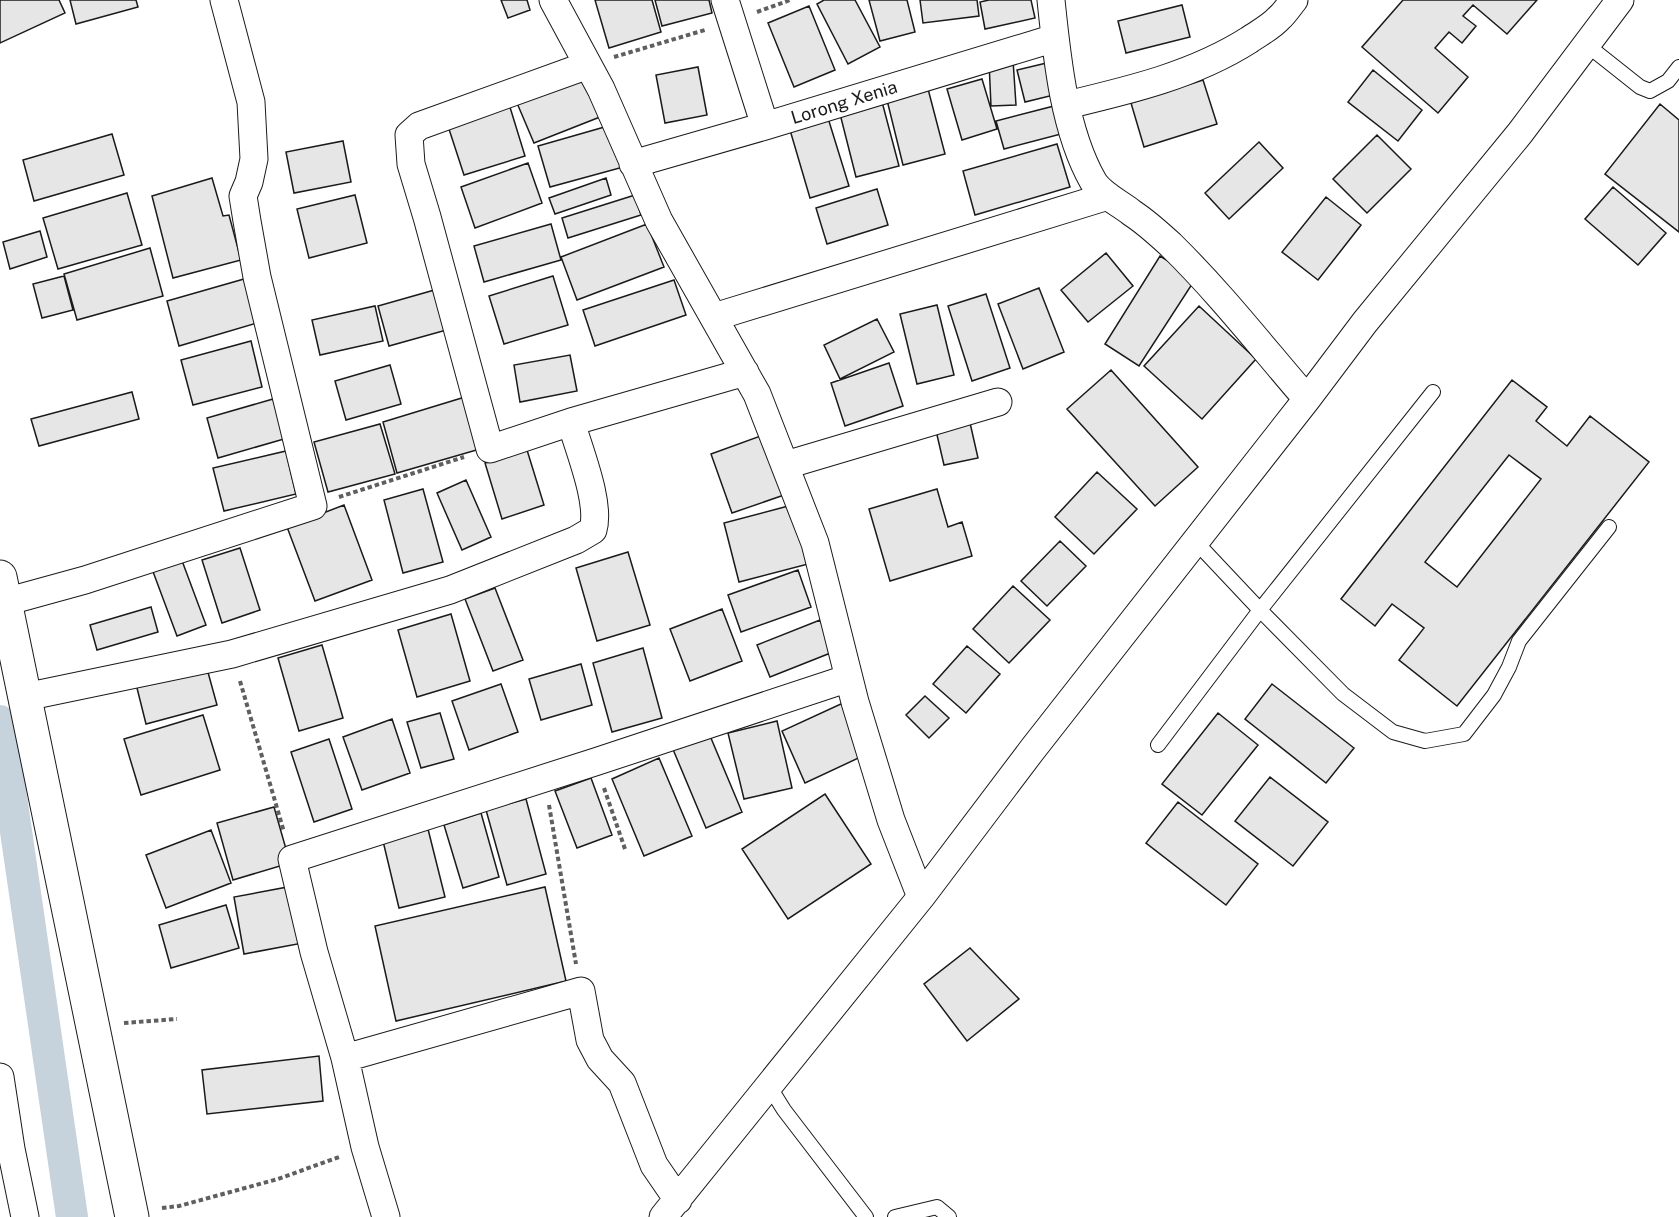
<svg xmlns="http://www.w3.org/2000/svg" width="1679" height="1217" font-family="'Public Sans',sans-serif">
<rect width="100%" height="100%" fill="#fff"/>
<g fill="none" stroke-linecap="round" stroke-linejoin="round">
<path stroke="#c6d2dc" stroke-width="32" d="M0,721L72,1217"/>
</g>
<path fill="#e6e6e6" stroke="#1a1a1a" stroke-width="1.5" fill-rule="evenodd" d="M0,0H59L65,13L0,43Z
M70,0H136L138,7L76,24Z
M501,0H527L530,10L508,18Z
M595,0H652L661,32L609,48Z
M655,0H709L712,13L662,26Z
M824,0H855L880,47L848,64L817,4Z
M869,0H907L915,32L880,41Z
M920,0H977L979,16L923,23Z
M989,0H1031L1035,18L985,29L980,2Z
M1403,0H1537L1507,34L1473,5L1463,16L1476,26L1462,43L1449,32L1435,48L1468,77L1438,113L1362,47Z
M1182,5L1190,37L1126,53L1118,21Z
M809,6L835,70L794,87L768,23Z
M1013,60L1016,105L991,106L989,62Z
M1055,61L1062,93L1025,102L1017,70Z
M585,67L605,115L534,143L514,96Z
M698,67L707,115L665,123L656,75Z
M1373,70L1422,110L1398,141L1348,102Z
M982,79L997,129L962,140L947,89Z
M1203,80L1217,124L1144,147L1131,103Z
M927,85L945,154L903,165L886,96Z
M881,98L899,166L856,177L839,110Z
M509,104L525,156L464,175L447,123Z
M1660,104L1679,120V232L1605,174Z
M1054,106L1061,134L1004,149L996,121Z
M828,118L849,186L810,198L790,130Z
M615,124L627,166L550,187L538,146Z
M112,134L124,175L34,201L23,160Z
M1377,135L1411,169L1367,213L1333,179Z
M343,141L351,182L294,193L286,152Z
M1259,142L1283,168L1229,219L1205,193Z
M1057,144L1070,187L975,215L963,171Z
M528,163L542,203L475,228L461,187Z
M212,178L223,216L229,215L241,260L173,278L152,196Z
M606,178L611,195L555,214L549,198Z
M1613,187L1666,233L1638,265L1585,219Z
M877,189L888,225L827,244L816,208Z
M127,193L142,245L58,269L43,218Z
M355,195L367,243L309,258L297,209Z
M635,195L641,215L568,238L562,218Z
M1326,197L1361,225L1318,280L1282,252Z
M551,224L561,260L484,282L474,246Z
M647,224L664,267L577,300L561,257Z
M40,231L47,257L10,269L3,242Z
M150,248L163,296L77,320L64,274Z
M1106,253L1133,286L1088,322L1061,290Z
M1160,256L1196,278L1139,366L1105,344Z
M64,276L73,310L42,318L33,284Z
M553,276L568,325L504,344L489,296Z
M244,279L257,323L179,346L167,301Z
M674,280L686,315L595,346L583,310Z
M1039,288L1064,352L1023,369L998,304Z
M438,289L450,329L389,346L378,306Z
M986,294L1010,368L972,381L948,306Z
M937,305L954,375L917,384L900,314Z
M375,306L383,341L320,355L312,320Z
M1199,306L1256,359L1202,419L1144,366Z
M877,319L894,352L840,379L824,345Z
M251,341L262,387L193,405L181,360Z
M570,355L577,391L520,402L514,365Z
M889,363L903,406L845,426L831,383Z
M390,365L401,404L346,420L335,381Z
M1111,370L1198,467L1155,506L1067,409Z
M1512,380L1547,407L1536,421L1567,446L1590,416L1649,462L1457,706L1399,660L1424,628L1392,604L1375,626L1341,599ZM1509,455L1541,479L1457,587L1425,562Z
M132,392L139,419L39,446L31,419Z
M465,397L480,449L397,473L383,422Z
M273,399L284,439L218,458L207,418Z
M968,414L978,458L944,465L934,422Z
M380,424L395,474L328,492L314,442Z
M766,434L787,494L732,513L711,454Z
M527,450L544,505L502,519L485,463Z
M286,451L296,494L224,511L213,468Z
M1097,472L1137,509L1094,554L1055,517Z
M466,480L491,537L462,550L437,493Z
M423,489L443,562L403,573L384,500Z
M937,489L948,527L962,522L972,556L890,581L869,509Z
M796,504L812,563L739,582L724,523Z
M344,505L372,580L315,601L287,527Z
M1060,541L1086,566L1047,606L1021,581Z
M240,548L260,610L222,623L202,560Z
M628,552L650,625L597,641L576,568Z
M181,558L206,625L177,636L152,569Z
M798,570L811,607L741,632L728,595Z
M1013,586L1050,620L1009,663L973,629Z
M495,588L523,660L493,671L465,599Z
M151,607L158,632L97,650L90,625Z
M722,609L742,661L690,681L670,629Z
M451,614L470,681L417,697L398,630Z
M820,620L833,652L770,677L757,645Z
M322,645L343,718L299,731L278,658Z
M967,646L1000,674L966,713L933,684Z
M643,648L662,718L612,732L593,663Z
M581,664L592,705L541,720L529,679Z
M206,665L217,705L146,724L136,684Z
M501,684L518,732L469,750L452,701Z
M1272,684L1354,748L1326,783L1245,719Z
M925,696L949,718L929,738L906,715Z
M843,703L867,754L805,783L782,731Z
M440,713L454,759L421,768L407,722Z
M1218,713L1258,745L1202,815L1162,784Z
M203,715L220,770L141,795L124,739Z
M392,719L410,773L362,790L343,737Z
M777,721L792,788L744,799L728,733Z
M708,731L742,812L706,828L672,747Z
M329,739L352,809L314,822L291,752Z
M659,758L692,836L644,856L612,779Z
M1270,777L1328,822L1293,866L1235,821Z
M591,778L612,835L577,848L555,791Z
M825,794L871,864L788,919L742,849Z
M526,799L546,874L507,885L486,810Z
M1178,802L1258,864L1226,905L1146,843Z
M274,807L290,863L233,880L217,823Z
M481,813L499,877L463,888L444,825Z
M428,829L445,897L399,908L383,841Z
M211,830L231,883L166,908L146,855Z
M293,886L303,943L244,954L234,897Z
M545,887L566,981L396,1021L375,926Z
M226,905L239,948L171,968L159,925Z
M970,948L1019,999L967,1041L924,984Z
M319,1056L323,1101L207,1114L202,1070Z"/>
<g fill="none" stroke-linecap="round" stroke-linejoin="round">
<defs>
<path id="lane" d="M1587,45L1640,87L1650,91L1668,81L1679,67
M1195,541L1260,610L1343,694L1393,732L1425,741L1464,734L1494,695L1509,667L1519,641L1609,527
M1158,745L1260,610L1433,392
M769,1086L784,1110L866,1217
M895,1217L937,1207L949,1217"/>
<path id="street" d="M553,0L601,89L659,221L757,394L815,543L855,702L891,820L921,897
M725,0L765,126
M1051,0C1057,58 1064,130 1093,181C1101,195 1120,203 1132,213C1146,222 1159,234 1171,245C1220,293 1262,347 1307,399
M1067,105C1130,90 1194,75 1249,40C1259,33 1271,27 1279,18C1285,13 1289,6 1294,0
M633,164L765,126L1055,38
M714,317L1108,196
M571,422L490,449L427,217L411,164L409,135L419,126L588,65
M786,465L998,402
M5,602L85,580L313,506L257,277L247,221L243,196L249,182L254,159L251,102L224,0
M25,697L232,654L450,590L576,540L593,530C601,503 579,450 571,422L745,372
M345,1058L581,991L590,1040L600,1059L622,1083L654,1165L678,1200
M0,1077L11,1149L25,1217
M386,1217L365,1147L345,1058L314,952L292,859L595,762L849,678
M663,1217L921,897L1032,750L1307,399L1365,322L1520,133L1620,0"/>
<path id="secondary" d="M0,577L132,1217"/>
</defs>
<use href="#lane" stroke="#1a1a1a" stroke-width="16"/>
<use href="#street" stroke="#1a1a1a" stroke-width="29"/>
<use href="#secondary" stroke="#1a1a1a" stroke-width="35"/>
<path stroke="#5f5f5f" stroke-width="4" stroke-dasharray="4.5 3" stroke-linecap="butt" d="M757,12L790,0
M614,57L705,30
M339,497L464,457
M240,681L284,832
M604,788L625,849
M549,805L576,964
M124,1023L177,1019
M162,1208L179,1206L278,1179L339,1157"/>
<use href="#lane" stroke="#fff" stroke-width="14"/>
<use href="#street" stroke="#fff" stroke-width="27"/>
<use href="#secondary" stroke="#fff" stroke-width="33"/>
</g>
<g text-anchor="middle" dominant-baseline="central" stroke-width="4.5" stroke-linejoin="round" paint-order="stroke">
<g font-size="18" fill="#1a1a1a" stroke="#fff">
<text transform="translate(844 102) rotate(-17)">Lorong Xenia</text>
</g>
</g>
</svg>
